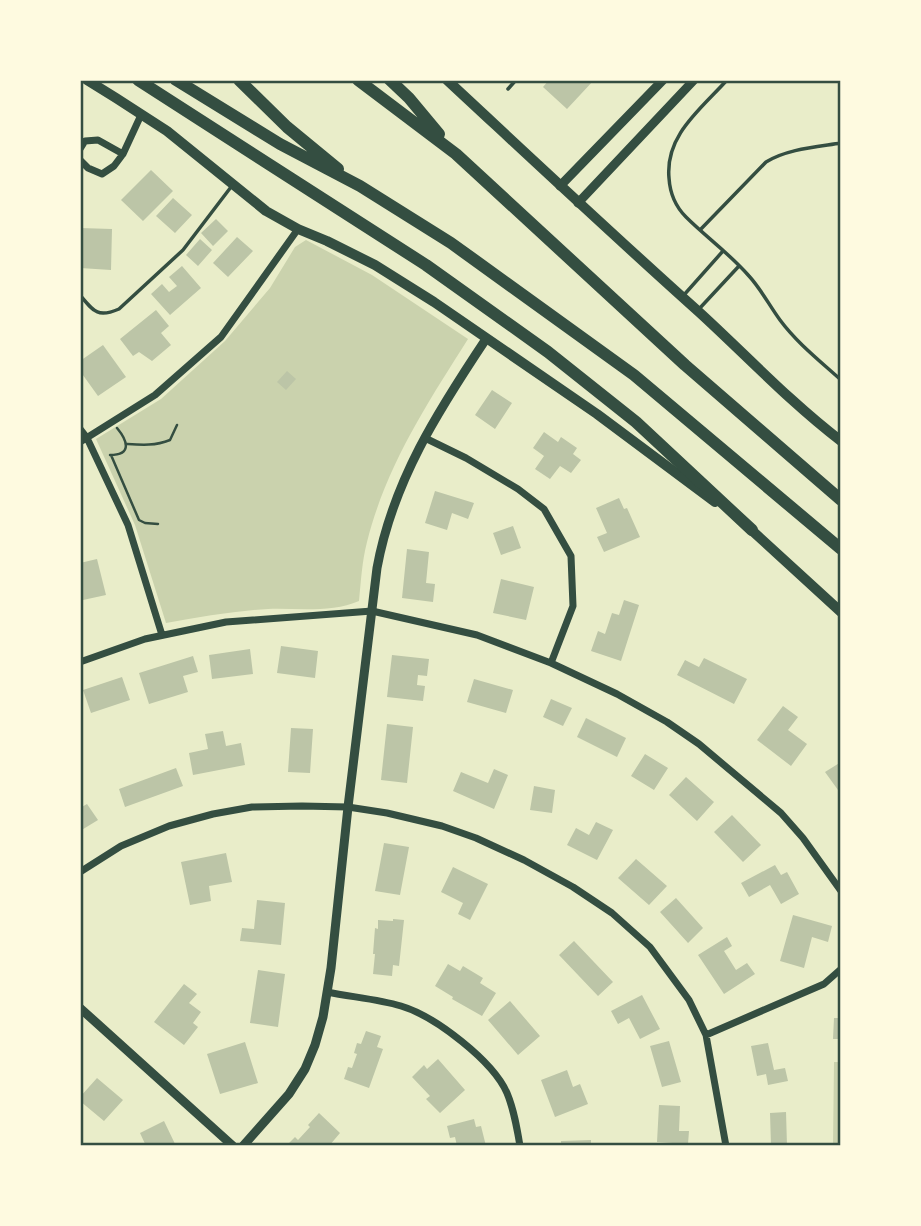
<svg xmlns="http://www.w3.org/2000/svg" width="921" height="1226" font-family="Manrope,sans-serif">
<rect width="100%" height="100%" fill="#e9edc9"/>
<path fill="#cad2ad" d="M306,240L372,275L468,339C427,404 386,466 367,542C362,561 361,581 359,601C332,613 297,608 268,609C234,611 200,617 166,623L135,525L96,439L161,399L225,341L270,288L295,247Z
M834,1062H840V1145H833Z"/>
<path fill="#bcc5a7" d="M549,80H594L567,109L543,87Z
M151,170L173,191L143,221L121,200Z
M173,198L192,215L175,233L156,216Z
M216,219L228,231L213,246L201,233Z
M80,228L112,229L111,270L80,268Z
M237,237L253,251L228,277L213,263Z
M200,239L212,250L198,266L186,255Z
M182,266L201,288L170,315L151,294L162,284L169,292L177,286L169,277Z
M156,310L169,326L161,333L171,345L152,361L139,352L133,356L120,339Z
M103,345L126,377L98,396L80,371V361Z
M287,371L296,379L286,390L277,382Z
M492,390L512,403L495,429L475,415Z
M544,432L558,442L561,437L577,448L573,454L581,460L571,473L560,466L550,479L535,469L544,456L533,448Z
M435,491L474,503L468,519L452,513L447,530L425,523Z
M619,498L624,509L627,508L640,537L604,552L597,537L607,533L596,508Z
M513,526L521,548L501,555L493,533Z
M407,549L429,552L426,583L435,584L433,602L402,598Z
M97,559L106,595L83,600L80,591V563Z
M501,579L534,587L526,620L493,613Z
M624,600L639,605L621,661L591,651L598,631L605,634L612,613L619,615Z
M281,646L318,651L315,678L277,673Z
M250,649L253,674L212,679L209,655Z
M392,655L429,659L427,676L418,675L417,685L425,686L423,701L387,697Z
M193,656L198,672L183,676L188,692L149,704L139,673Z
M704,658L747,679L734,704L677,675L685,660L699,667Z
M122,677L130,700L91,713L83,690Z
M474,679L513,690L506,713L467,702Z
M551,699L572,708L563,726L543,717Z
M783,706L798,717L788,730L807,744L791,766L757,740Z
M586,718L626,738L617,757L577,737Z
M387,724L413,727L407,783L381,780Z
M291,728L313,729L310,773L288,772Z
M223,731L226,746L241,743L245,765L193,775L189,753L208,749L205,734Z
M645,754L668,768L654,790L631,776Z
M841,762V788L838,790L825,772Z
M176,768L183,786L125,807L119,789Z
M494,769L508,775L494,809L453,791L461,772L488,783Z
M686,777L714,802L697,821L669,795Z
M534,786L555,790L552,813L530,810Z
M87,804L98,820L80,831V808Z
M732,815L761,845L743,862L714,832Z
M596,822L613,830L597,860L567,845L576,828L589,835Z
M384,843L409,847L400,895L375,891Z
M226,853L232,882L209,886L211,901L190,905L181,862Z
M636,859L667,886L649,905L618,878Z
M775,865L781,875L787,872L799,894L781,904L770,885L749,897L741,883Z
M453,867L488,884L470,920L458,914L463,903L441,892Z
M676,898L703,928L688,943L660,912Z
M257,900L285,903L281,945L240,941L242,928L254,929Z
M793,915L832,926L828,942L812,937L804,968L780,961Z
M393,919L404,920L399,966L393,965L392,976L373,974L375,954H373L375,928L378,929V920L393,921Z
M727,937L732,946L724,951L736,970L747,963L755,974L724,994L698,955Z
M574,941L613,982L598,996L559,955Z
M448,964L460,971L463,966L483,978L480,983L496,993L482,1016L452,999L453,997L435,986Z
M258,970L285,974L278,1027L250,1023Z
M184,984L197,994L189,1003L201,1012L193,1023L198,1027L184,1045L154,1022Z
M642,995L660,1029L640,1039L629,1018L618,1024L611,1011Z
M510,1001L540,1036L518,1055L488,1020Z
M834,1018H841V1039H833Z
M366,1031L381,1036L377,1047L383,1049L369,1088L344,1079L348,1067L352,1068L357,1054L354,1053L357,1043L361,1044Z
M669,1041L681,1082L662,1087L650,1046Z
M245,1042L258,1083L220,1094L207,1054Z
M768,1043L774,1070L785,1068L788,1081L768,1085L766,1074L757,1076L751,1046Z
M438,1059L465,1090L440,1113L426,1099L430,1096L412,1077L424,1065L427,1069Z
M567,1070L573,1087L580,1084L588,1104L555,1117L541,1080Z
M97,1078L123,1100L104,1121L80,1101V1097Z
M659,1105L680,1106L679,1131H689L688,1144L657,1142Z
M786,1112L787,1146H771L770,1113Z
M319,1113L340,1133L329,1146H286L295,1137L298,1140L310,1127L308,1125Z
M474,1119L476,1127L481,1126L486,1146H457L455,1137L450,1138L447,1126Z
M164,1121L176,1146H146L140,1133Z
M591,1140V1146H561V1141Z"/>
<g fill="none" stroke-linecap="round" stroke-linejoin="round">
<path stroke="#344e41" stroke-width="2.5" d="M126,444C142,445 155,446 170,440L177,425
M110,455C133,455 127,440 117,428
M111,455L139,520L145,523L158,524"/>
<path stroke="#344e41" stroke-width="3.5" d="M727,80C701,109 665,135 669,178C670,194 675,206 686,217C706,237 730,254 749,276C761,289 769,305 780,320C797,343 820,361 841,380
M508,89L516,80
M700,230L766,162C787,149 816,147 841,143
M80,295C94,312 98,318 119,309L183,250L231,187
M683,296L723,251
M699,309L739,266"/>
<path stroke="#344e41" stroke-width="7" d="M80,149L85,141L98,140L123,154L114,166L102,174L88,168L80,160
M123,154L141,115
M80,429L87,438L128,525L162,635
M425,438L466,458L518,489L544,509L571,556L573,606L551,663
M80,442L155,395L221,337L298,229
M80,662L145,639L226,622L372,611L477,635L551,663L617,694L667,722L699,744L781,813L803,838L841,891
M80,872L121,846L169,826L213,814L252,807L302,806L348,807L387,813L442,826L476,838L524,860L573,887L612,913L650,947L689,1000L706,1035L726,1146
M327,992C351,997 378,999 401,1006C435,1016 493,1061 507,1093C514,1110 517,1128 520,1146
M706,1035L824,984L841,969"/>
<path stroke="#344e41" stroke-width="9" d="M560,186L663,80
M578,203L694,80
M80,1008L233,1146
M243,1146L289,1094L305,1069L315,1045L323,1017L331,968L348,807L377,568C393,481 438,411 486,339"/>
<path stroke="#344e41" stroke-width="10" d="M87,80L116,98L167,131L266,211L298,229L327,241L375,265L434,302L597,414L715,502
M447,80C531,158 614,236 699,312C746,355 790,402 841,441
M747,526L841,612"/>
<path stroke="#344e41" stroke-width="12" d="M138,80L426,265L548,352L636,422L752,530
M176,80L280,144L360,186L451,243L634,375L841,549
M239,80L287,127L338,169
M358,80L456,154L685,365L841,500
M390,80L409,98L439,134"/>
</g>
<rect width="921" height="1226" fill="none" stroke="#fefae0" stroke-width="164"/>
<rect x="82" y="82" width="757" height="1062" fill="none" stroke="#344e41" stroke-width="2.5"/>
</svg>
